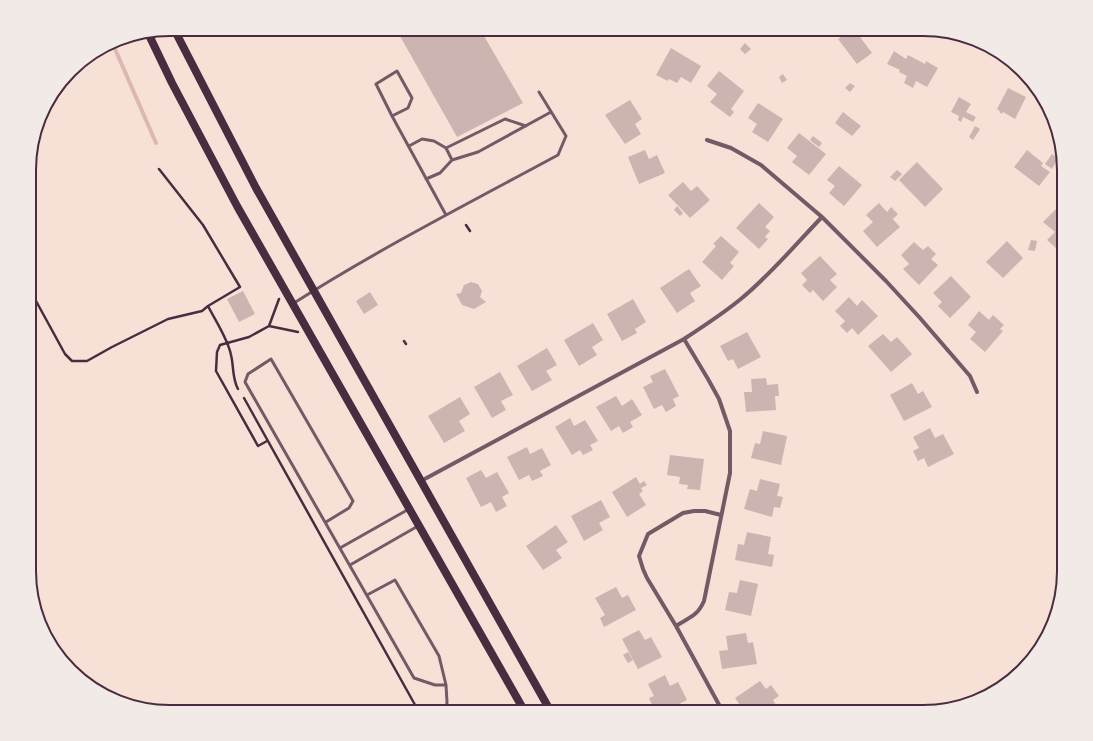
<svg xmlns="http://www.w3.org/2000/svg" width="1093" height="741" font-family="'Public Sans',sans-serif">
<rect width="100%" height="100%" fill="#f7e1d7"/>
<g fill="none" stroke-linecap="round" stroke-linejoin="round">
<path stroke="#dcb8b0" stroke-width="4" d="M112,42L156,143"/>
</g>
<path fill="#ccb4b1" d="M396,29H480L523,103L457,137Z
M852,29H854L872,53L857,64L838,39Z
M745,43L751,49L745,54L740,49Z
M671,48L701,66L691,83L681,77L677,83L669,79L668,81L656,75Z
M894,51L906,59L908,55L925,64L926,61L938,68L927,87L916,81L913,88L904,83L907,76L899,72L900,70L887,64Z
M719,71L744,91L731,109L734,112L730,117L710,102L717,94L707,86Z
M783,74L787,80L782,83L779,77Z
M850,83L855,86L850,92L845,88Z
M1008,88L1026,97L1015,119L1003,112L1002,114L999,112L1000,111L997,109Z
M959,97L971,104L966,112L976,117L973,122L963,117L961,122L958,120L959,116L951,112Z
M630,100L642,119L635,124L641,134L625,144L605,115Z
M758,103L783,119L768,142L752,132L757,124L748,118Z
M843,112L861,126L852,136L835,123Z
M975,126L980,129L973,140L969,137Z
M799,133L826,154L809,175L792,162L797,156L787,148Z
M813,136L822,143L819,147L810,140Z
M645,150L649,159L657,155L665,173L639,184L628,157Z
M1027,150L1043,163L1041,166L1050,172L1039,186L1014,167Z
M1052,154L1058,158L1052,169L1045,164Z
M917,162L943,189L925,207L899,180Z
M839,166L862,185L844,206L829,193L835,186L827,180Z
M897,170L902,174L895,181L890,177Z
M683,182L691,191L697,186L710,200L690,218L668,195Z
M759,203L774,217L765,227L770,231L765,237L768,239L759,249L736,228Z
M879,203L887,212L891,207L898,214L893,219L890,216L900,227L877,247L863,231L873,222L866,215Z
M677,206L683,213L680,216L674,210Z
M1057,208L1064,215V240L1056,248L1047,240L1055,232L1043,222Z
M721,236L739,252L730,263L734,266L722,280L702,262L716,246L713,244Z
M1031,240L1037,241L1035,251L1028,250Z
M1007,241L1023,258L1003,278L986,262Z
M914,242L923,250L928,246L936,254L931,259L938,265L919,285L903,269L909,264L901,255Z
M820,256L837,274L830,280L837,287L823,301L813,290L810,293L802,285L807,280L801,273Z
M689,269L701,286L690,293L695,301L677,313L660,288Z
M951,276L971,297L950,318L938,306L942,302L933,293Z
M471,282L478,284L482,291L480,297L486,302L474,309L462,305L456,294L461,293L464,285Z
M243,291L255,314L239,322L227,299Z
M370,292L378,305L364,314L356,301Z
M849,297L857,306L862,300L878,316L858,335L852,328L847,333L840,326L845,321L835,311Z
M633,299L646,322L635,329L637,333L622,341L607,314Z
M979,311L989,320L993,315L1004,325L1000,329L1003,331L985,352L970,339L976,332L968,325Z
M593,323L603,340L592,347L597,355L579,366L564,340Z
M747,332L761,357L738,369L733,359L728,361L720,346Z
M883,334L891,342L897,337L912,354L891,372L868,346Z
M547,348L557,365L546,371L552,380L532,391L517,366Z
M665,369L679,396L673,399L676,406L666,412L662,405L654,409L643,387L653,382L650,376Z
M500,372L513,395L501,401L506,410L492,418L474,387Z
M766,378L767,385L778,384L779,396H775L776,410L746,412L744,392H752L751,379Z
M912,383L918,394L923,391L932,407L904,421L890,395Z
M616,396L622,406L632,399L642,415L630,422L633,427L623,433L619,426L611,431L596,407Z
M460,397L470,414L459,421L465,431L444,443L428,416Z
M570,418L574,426L585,420L598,441L590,445L593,450L583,455L580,450L572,455L555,427Z
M930,428L935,438L943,434L954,454L928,467L924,458L918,461L913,451L919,448L913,437Z
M763,431L787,436L781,465L751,458L755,443L760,444Z
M527,447L530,454L542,448L551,465L540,471L543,476L532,481L529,475L519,480L507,457Z
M670,455L704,459L700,490L687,489L688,485L679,484L680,477L667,475Z
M481,470L486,478L497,472L509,493L502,497L507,506L496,512L491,502L481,507L466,478Z
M636,477L640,484L644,481L647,485L641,488L643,491L639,494L646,505L627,517L612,492Z
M760,479L780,484L777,496L783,497L780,508L774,507L772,517L744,509L750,489L757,491Z
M601,500L610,517L599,523L603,530L584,541L571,516Z
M556,525L568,542L556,550L562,558L543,570L526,546Z
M747,532L771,537L768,554L774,555L772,567L735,560L738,544L744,545Z
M740,580L758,584L751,616L725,610L729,592L737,593Z
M616,587L622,598L628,595L636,610L604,627L600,618L605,615L595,598Z
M639,630L645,640L651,637L662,657L638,669L622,639Z
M746,633L748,643L753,642L757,664L722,669L719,651L728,650L726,636Z
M628,652L633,660L628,663L623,655Z
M665,675L670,686L678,682L687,700L663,712L660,706L654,709L649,698L654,696L648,684Z
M760,681L766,689L771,685L779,696L773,700L779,710L776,712H758L755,708L750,712H745L735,698Z
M1000,684V685L986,697L976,700L974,695Z
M938,703L940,707L947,703L948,706L932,710L930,707Z"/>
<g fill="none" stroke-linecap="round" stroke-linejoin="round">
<path stroke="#4a2c40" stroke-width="2.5" d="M466,225L470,231
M30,290L65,354L72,361H87L112,347L168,319L202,311L208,306L240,287L203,225L159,169
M279,299L269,326L298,332
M208,306C215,320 228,339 231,355C234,367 232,378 238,389
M404,341L406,344
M244,398L419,712
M267,441L258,446L216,371L217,352L220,345L249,337L269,326"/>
<path stroke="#755966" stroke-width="3" d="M392,116L408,108L412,98L397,71L376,84L392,116L446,215
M409,146L422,139L434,141L446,148L452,160
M446,148L505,119L526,126
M426,179L440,173L452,160L478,152L551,112
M294,303C379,249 469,203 558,155L566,136L539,92
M326,522L349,508L353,501L271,359L248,374L245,382L414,678L435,685H446L447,702L446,712
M340,548L409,509
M350,565L418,526
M367,595L395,580L439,656L446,685"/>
<path stroke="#755966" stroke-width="4" d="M707,140L731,148L761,165L822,217L886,281L920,318L970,376L977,392
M421,481L684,339C704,326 724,313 742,298C771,274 796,244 822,217
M721,515L705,511H694L683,513L648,534L639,556L643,569L647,578L676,626L723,712
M676,626C689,617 697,617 704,601L730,473V431L719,399L708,379L684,339"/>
<path stroke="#4a2c40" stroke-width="8" d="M174,29L256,188L551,712
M148,33L172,83L237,206L525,712"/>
</g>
<path d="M0 0H1093V741H0ZM170 36H923A134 134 0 0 1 1057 170V571A134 134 0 0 1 923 705H170A134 134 0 0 1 36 571V170A134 134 0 0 1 170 36Z" fill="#f1eae7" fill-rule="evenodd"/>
<path fill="none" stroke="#4a2c40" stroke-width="2" d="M170 36H923A134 134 0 0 1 1057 170V571A134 134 0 0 1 923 705H170A134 134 0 0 1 36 571V170A134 134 0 0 1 170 36Z"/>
</svg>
